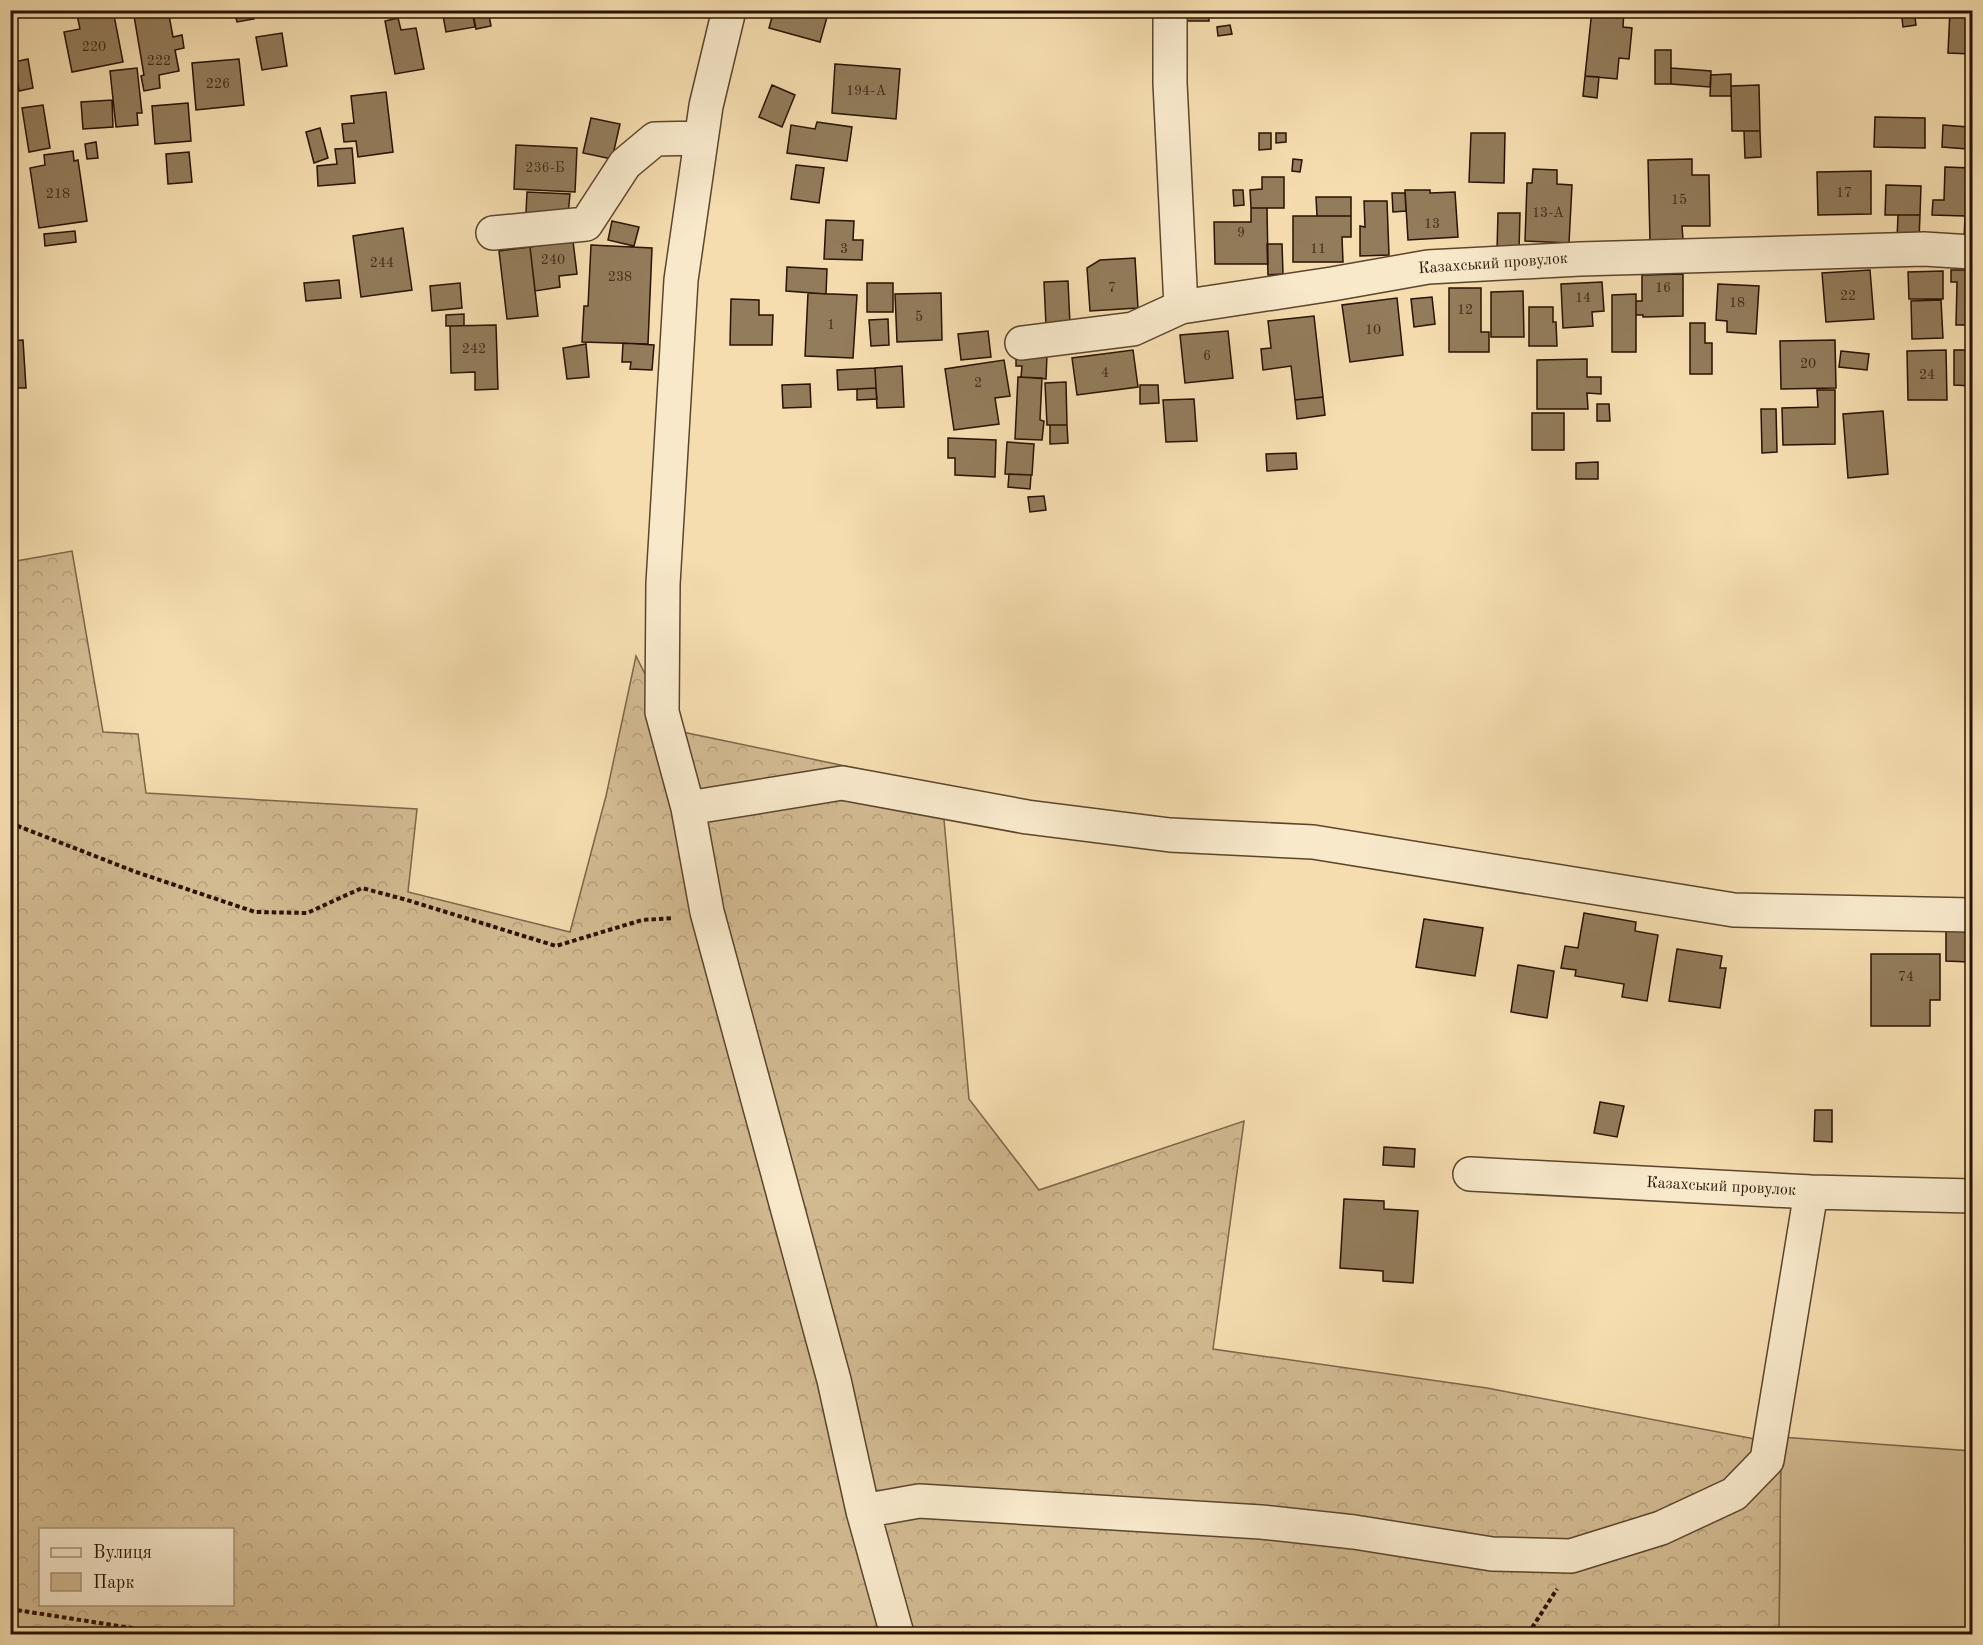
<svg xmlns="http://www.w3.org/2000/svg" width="1983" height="1645" font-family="'Old Standard TT',serif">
<defs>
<pattern id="forest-crowns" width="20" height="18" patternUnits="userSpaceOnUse" patternTransform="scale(1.5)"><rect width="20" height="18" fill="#d2ba91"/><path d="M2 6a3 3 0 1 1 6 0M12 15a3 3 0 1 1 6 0" fill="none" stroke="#b49f7b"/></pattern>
</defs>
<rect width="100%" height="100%" fill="#f5ddaf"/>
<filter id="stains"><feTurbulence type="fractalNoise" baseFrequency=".00333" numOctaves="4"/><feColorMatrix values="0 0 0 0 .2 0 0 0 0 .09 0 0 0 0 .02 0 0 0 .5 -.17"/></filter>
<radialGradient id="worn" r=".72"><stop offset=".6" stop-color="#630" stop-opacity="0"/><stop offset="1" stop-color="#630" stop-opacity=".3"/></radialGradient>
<path fill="#d2ba91" stroke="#7d6649" stroke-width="1.5" d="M1781,1437L1972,1451V1634H1779Z"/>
<path fill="url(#forest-crowns)" stroke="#7d6649" stroke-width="1.5" fill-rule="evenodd" d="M72,551L103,732L138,734L146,793L417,809L408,892L570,932L606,796L636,656L673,730L941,786L969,1099L1039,1190L1244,1121L1213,1349L1487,1388L1760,1440L1781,1437L1779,1634H11V562ZM40,1530H232V1604H40Z"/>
<path fill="#937c5b" stroke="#281201" stroke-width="1.5" d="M76,10H113L123,62L72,72L64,32L80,29Z
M133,10H168L173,37L182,35L184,48L175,50L179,71L159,75L160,88L144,91L141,76L144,75Z
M234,10H252L254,19L237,22Z
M442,10H472L475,27L446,32Z
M488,10L491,26L476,29L473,13Z
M774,10H829L820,42L769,28Z
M1180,10H1208L1209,21H1181Z
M1305,10H1353V13L1305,15Z
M1592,10H1624L1623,27L1632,28L1629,59L1619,58L1617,79L1585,76Z
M1901,10H1914L1916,25L1903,27Z
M1950,10H1972L1971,54L1948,53Z
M398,18L401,30L416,28L424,69L395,74L385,21Z
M1230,25L1232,34L1218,36L1217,27Z
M282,33L287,66L262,70L256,37Z
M1655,50H1671V84H1655Z
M28,59L33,88L19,91L14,62Z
M239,59L244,105L196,110L192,63Z
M835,64L900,69L896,119L832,113Z
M137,68L142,113H137L138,125L116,127L110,71Z
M1671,68L1711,71L1710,87L1671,84Z
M1731,74V96H1710L1711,75Z
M1585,76L1599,77L1597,98L1583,96Z
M772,85L795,95L782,127L759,117Z
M1759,85L1760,131H1732L1731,86Z
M386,92L393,152L358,157L356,141L344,142L342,124L354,123L351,96Z
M112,100L113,127L83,129L81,102Z
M188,103L191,141L155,144L152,106Z
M43,105L50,148L29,152L22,108Z
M1875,117L1925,118V148L1874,147Z
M591,118L620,124L612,159L583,153Z
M817,122L852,127L847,161L787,153L791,125L815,129Z
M1943,125L1968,127L1967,149L1942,147Z
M320,128L328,158L314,163L306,132Z
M1744,131H1760L1761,157L1745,158Z
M1259,133H1271V149L1259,150Z
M1276,133H1286V142L1276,143Z
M1471,133H1505L1504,183L1469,182Z
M96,142L98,158L87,159L85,144Z
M516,145L577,148L575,192L514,189Z
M352,148L355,183L318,186L317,166L337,164L335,149Z
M73,151L74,161L78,160L87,221L39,228L30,168L45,165L44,155Z
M189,152L192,182L168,184L166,154Z
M1293,159L1302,160L1300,172L1292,171Z
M1692,159V175H1709L1710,226H1682L1683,240L1650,241L1648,160Z
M796,165L824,168L819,203L791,199Z
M1945,167L1972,168V242H1964L1965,216L1932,215L1933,200H1944Z
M1533,169L1557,170V184L1572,185L1569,243L1525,241L1527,183H1532Z
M1871,171V214L1818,215L1817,172Z
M1262,177H1284V208H1251L1250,190L1262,189Z
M1886,185L1921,186L1920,215H1885Z
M1233,190H1243L1244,205L1234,206Z
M1405,190H1430V193L1455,192L1458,237L1408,240Z
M527,192L570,194L568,215L526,213Z
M1392,193H1405L1406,211L1393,212Z
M1316,197H1351V216H1317Z
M1364,201H1387L1389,255L1360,256V226L1365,227Z
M1251,208H1267L1268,264H1215L1214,222H1251Z
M1498,213H1520L1519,251L1497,250Z
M1898,215H1920L1919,239H1897Z
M1293,216H1351V237H1342L1343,262H1293Z
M826,220L854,221L853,240H863L862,260L824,259Z
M612,221L639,227L634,246L608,240Z
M403,228L412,290L361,297L353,236Z
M75,231L76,242L45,246L44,234Z
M573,241L577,274L559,276L560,287L535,291L530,247Z
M1267,244H1282L1283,274L1268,275Z
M591,245L652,248L648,344L582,342L584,306H588Z
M530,247L538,316L507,319L499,251Z
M1135,258L1138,308L1090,311L1087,268L1100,260Z
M787,267L827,269L826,294L786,291Z
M1870,270L1874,319L1826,322L1822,273Z
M1951,270H1972V325H1956L1957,282H1951Z
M1943,271V299H1909L1908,272Z
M1683,274V316L1643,317V315H1636V301H1642V275Z
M339,280L341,298L306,301L304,283Z
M1068,281L1070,325L1046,326L1044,282Z
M1602,282L1604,311L1592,312L1593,326L1563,328L1561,284Z
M460,283L462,308L432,311L430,286Z
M867,283H893V312H867Z
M1718,284L1759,286L1756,334L1727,332V321L1716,320Z
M1449,288H1481V332H1489V352H1449Z
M1523,291L1524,337H1491V292Z
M808,293L857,295L853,358L805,356Z
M941,293L942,340L897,342L895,294Z
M1636,294V352H1612V295Z
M1432,297L1435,324L1414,327L1411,299Z
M1397,298L1403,355L1350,362L1342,305Z
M731,299L759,300V315H773L772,345H730Z
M1941,300L1943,338L1912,339L1911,301Z
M1529,307H1553V322H1556L1557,346H1529Z
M464,314V326H446V315Z
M1314,316L1323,397L1295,400L1291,366L1263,370L1261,349L1271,348L1268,321Z
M888,319L889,345L871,346L869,320Z
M1690,323H1705V343H1712V374H1690Z
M496,325L498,389L475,390V372L451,373L450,326Z
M988,331L991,357L961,360L958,334Z
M1228,331L1233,378L1185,383L1180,335Z
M23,340L26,388H10V341Z
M1835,340L1836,388L1781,389L1780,341Z
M623,343L654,345L652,370L630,369L631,362H622Z
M586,344L589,377L567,379L563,348Z
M1133,350L1138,387L1077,395L1072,358Z
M1946,350L1947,400H1908L1907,351Z
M1954,350H1972V386L1954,385Z
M1841,351L1869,354L1867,370L1839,367Z
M1047,355L1046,379L1021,377L1022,366H1016V356Z
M1587,359V377H1601V394L1587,393L1588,409H1537V360Z
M1004,360L1010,396L995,398L999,424L954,430L945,369Z
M902,366L904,407L877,408L875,368Z
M875,368L876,388L838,390L837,370Z
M1018,377L1042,378L1040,420L1044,421L1042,440L1015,439Z
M1066,382L1067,425H1047L1045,383Z
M810,384L811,407L783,408L782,385Z
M1140,385H1158L1159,403L1140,404Z
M876,388L877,399L857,400V389Z
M1817,390H1835V444L1783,445L1782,408L1818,407Z
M1323,397L1325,415L1297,419L1295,400Z
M1194,399L1197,441L1166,442L1163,400Z
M1597,404H1609L1610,421H1597Z
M1761,409H1776L1777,452L1762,453Z
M1883,411L1888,474L1848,478L1843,414Z
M1532,413H1564V450H1532Z
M1050,425H1067L1068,443L1050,444Z
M948,438L996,440L995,477L955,475V458H948Z
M1007,442L1034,444L1032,475L1005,474Z
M1296,453L1297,469L1267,471L1266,454Z
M1598,462V479H1576V463Z
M1009,474L1031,475L1030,489L1008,487Z
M1044,496L1046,510L1030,512L1028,497Z
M1584,913L1636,922L1635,931L1658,935L1647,1001L1622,997L1624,984L1575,976L1576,970L1561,968L1565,946L1578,948Z
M1424,919L1483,928L1475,976L1416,967Z
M1946,926L1969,927V962L1946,961Z
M1677,949L1722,956L1720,968H1726L1720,1008L1669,1001Z
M1871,954H1940V1000H1930V1026H1871Z
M1518,965L1554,971L1547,1018L1511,1012Z
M1600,1102L1624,1106L1617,1137L1594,1133Z
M1815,1110H1832V1142L1814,1141Z
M1384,1147L1415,1149L1414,1167L1383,1165Z
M1344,1199L1384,1201V1209L1418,1211L1413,1283L1383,1281V1271L1340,1268Z"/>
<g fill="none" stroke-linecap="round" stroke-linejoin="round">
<defs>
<path id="minor" d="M729,10L706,106L681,280L663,584L662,712L688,808L707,912L834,1380L863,1511L897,1634
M1170,10V83L1181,307
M493,233L586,224L625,164L655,139L701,138
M1022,343L1133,329L1181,307L1332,284L1428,267L1580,259L1924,249L1972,252
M688,808L842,783L1027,817L1170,835L1313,842L1734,910L1972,915
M1470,1174L1811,1192L1972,1196
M863,1511L919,1501L1261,1522L1354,1532L1492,1554L1571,1556L1661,1528L1734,1494L1767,1460L1811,1192"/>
</defs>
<use href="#minor" stroke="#5b452c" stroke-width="36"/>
<path stroke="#281201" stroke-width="4" stroke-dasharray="4.5 3" stroke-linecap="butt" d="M10,823L136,872L255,912L307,913L362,888L407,900L556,946L642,920L674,918
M10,1609L170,1634
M1528,1634L1557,1589"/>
<use href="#minor" stroke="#f8e9cb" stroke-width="33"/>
</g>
<g text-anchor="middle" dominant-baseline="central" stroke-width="6" stroke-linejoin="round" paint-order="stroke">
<g font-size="14" fill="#432c18">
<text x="94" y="47">220</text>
<text x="159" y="61">222</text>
<text x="218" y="84">226</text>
<text x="866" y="91">194-А</text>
<text x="545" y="168">236-Б</text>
<text x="1844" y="193">17</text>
<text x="58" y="194">218</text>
<text x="1679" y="200">15</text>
<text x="1548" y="213">13-А</text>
<text x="1432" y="224">13</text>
<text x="1241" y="233">9</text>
<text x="844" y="249">3</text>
<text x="1318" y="249">11</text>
<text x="553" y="260">240</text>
<text x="382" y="263">244</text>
<text x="620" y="277">238</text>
<text x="1112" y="288">7</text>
<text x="1663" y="288">16</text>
<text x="1848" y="296">22</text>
<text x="1583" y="298">14</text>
<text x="1737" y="303">18</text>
<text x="1465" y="310">12</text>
<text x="919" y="317">5</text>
<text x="831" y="325">1</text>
<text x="1373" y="330">10</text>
<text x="474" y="349">242</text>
<text x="1207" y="356">6</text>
<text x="1808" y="364">20</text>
<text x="1105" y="373">4</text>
<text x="1927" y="375">24</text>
<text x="978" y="383">2</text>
<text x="1906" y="977">74</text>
</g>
<g font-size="16" fill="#281201" stroke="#f8e9cb">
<text transform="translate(1493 264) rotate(-4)">Казахський провулок</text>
<text transform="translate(1721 1187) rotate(3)">Казахський провулок</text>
</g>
</g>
<rect width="1983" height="1645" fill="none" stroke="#f5ddaf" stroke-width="36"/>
<rect x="12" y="12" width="1959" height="1621" fill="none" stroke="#281201" stroke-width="3"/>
<rect x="18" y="18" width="1947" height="1609" fill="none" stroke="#281201" stroke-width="1.5"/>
<rect x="39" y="1528" width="195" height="78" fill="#f8e9cb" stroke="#a5937a" stroke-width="1.5"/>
<rect x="51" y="1548" width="30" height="9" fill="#f8e9cb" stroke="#a5937a" stroke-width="1.5"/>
<text x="93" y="1558" font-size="18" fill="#281201">Вулиця</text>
<rect x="51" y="1573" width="30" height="18" fill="#d2ba91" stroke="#a5937a" stroke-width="1.5"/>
<text x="93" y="1588" font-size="18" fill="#281201">Парк</text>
<rect width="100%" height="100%" filter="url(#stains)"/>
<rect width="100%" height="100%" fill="url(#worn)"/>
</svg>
